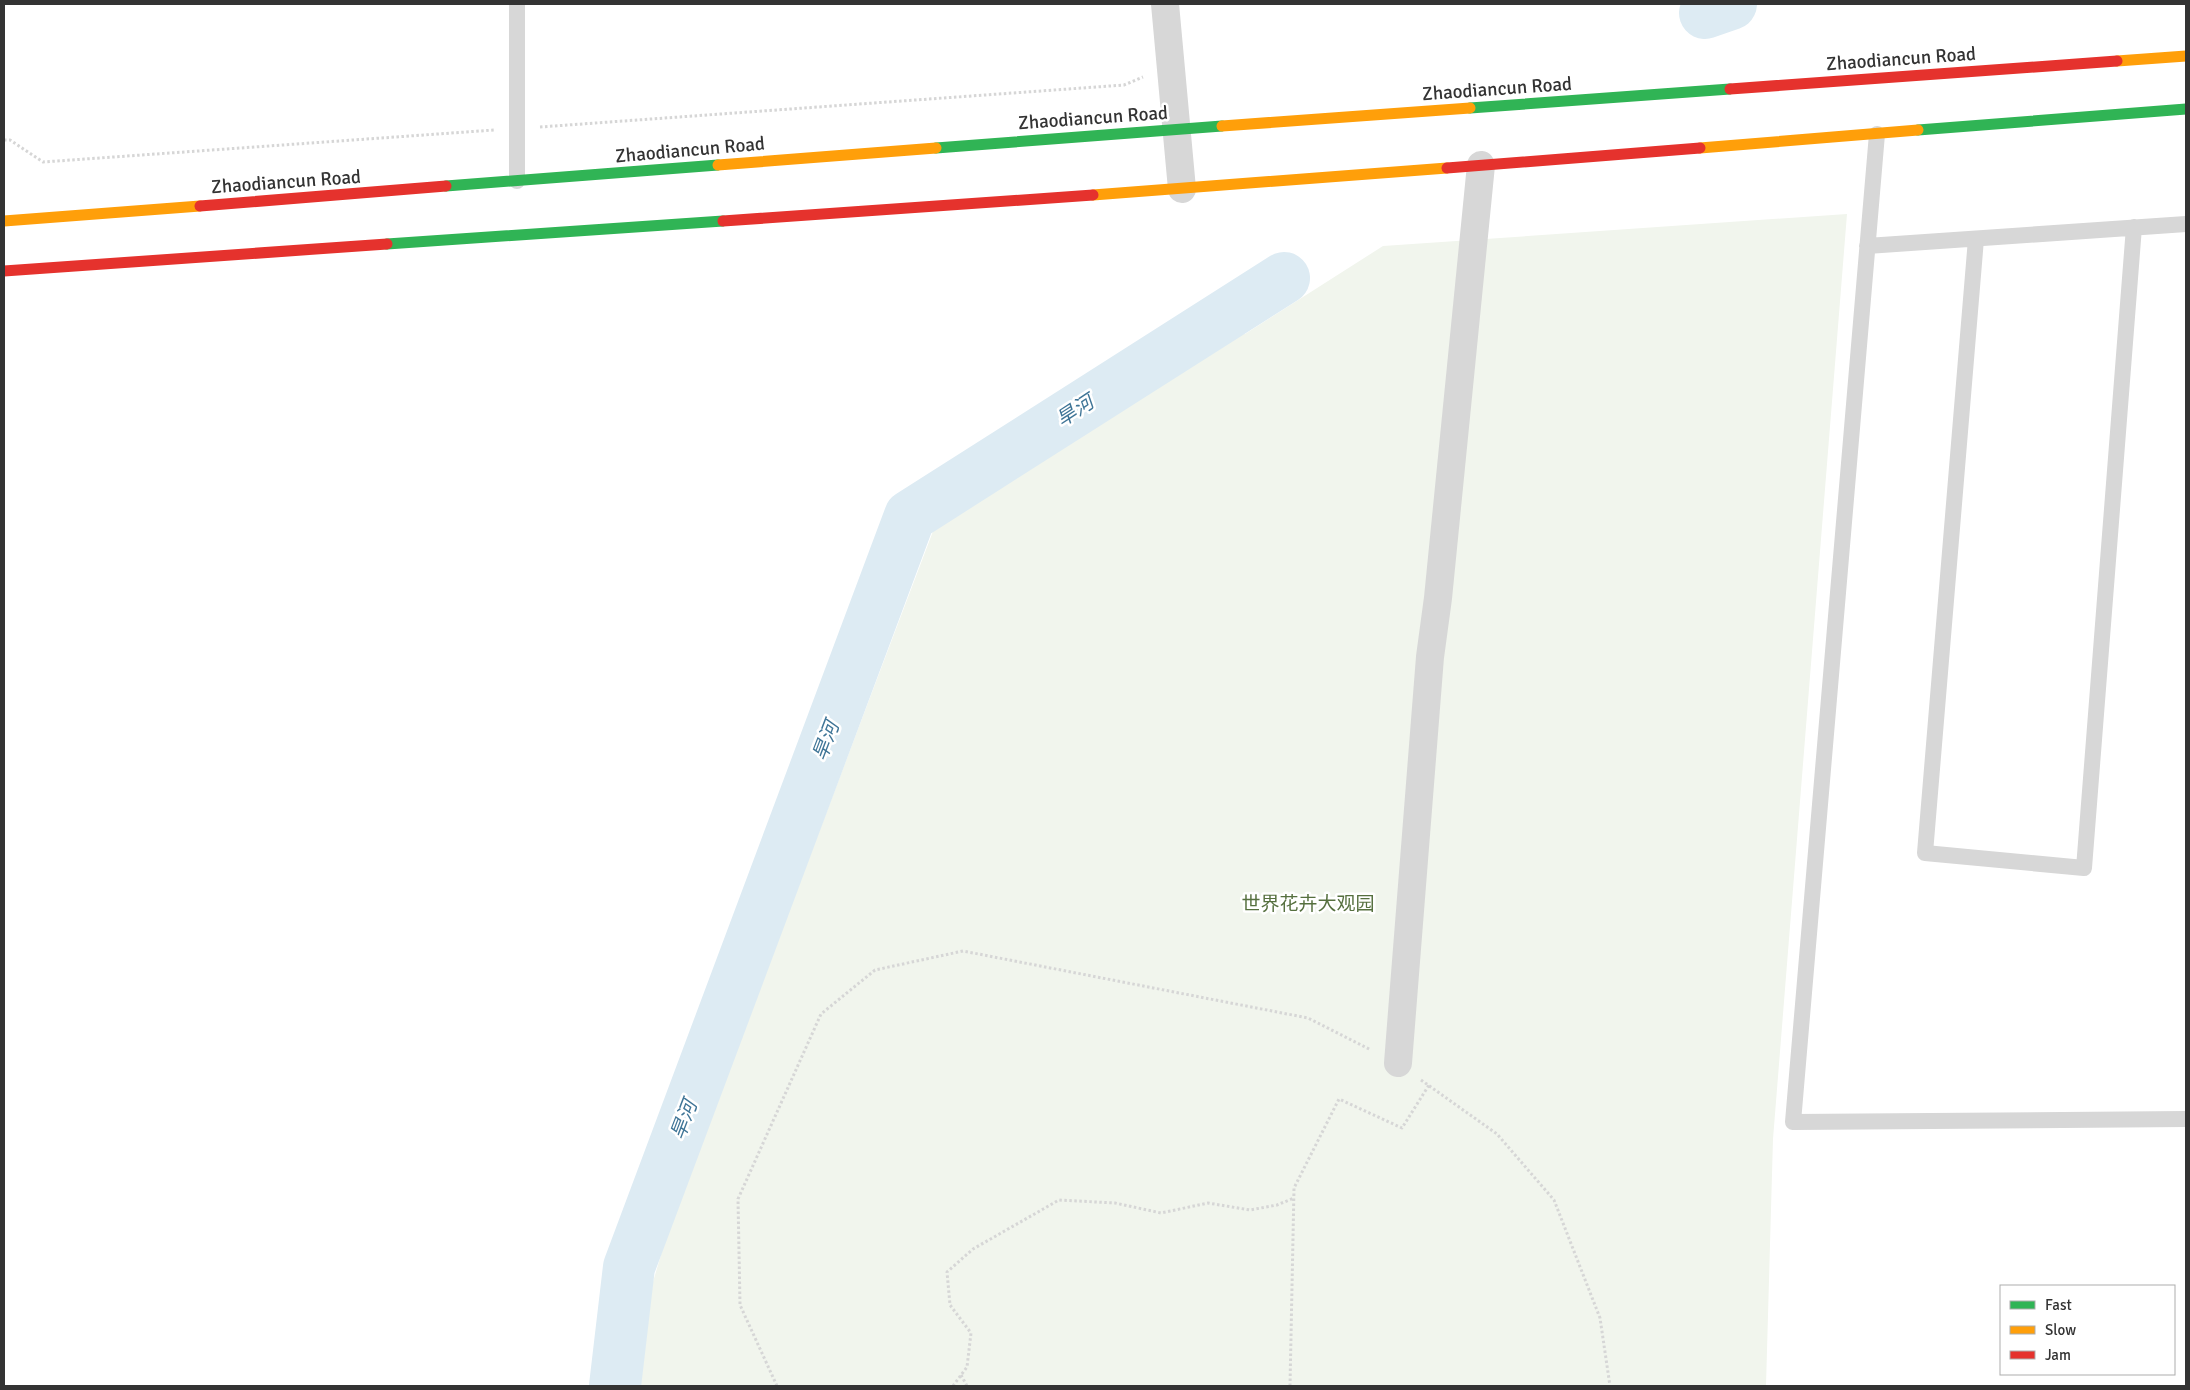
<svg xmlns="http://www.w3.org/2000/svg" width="2190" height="1390" font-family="Signika,'Noto Sans SC',sans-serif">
<rect width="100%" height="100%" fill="#fff"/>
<path fill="#f1f5ed" d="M1847,214L1773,1139L1766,1386H622L669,1228L935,526L1047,426L1136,343L1245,334L1383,246Z"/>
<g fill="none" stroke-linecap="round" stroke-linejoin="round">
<path stroke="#ddebf3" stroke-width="52" d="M1705,13L1731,4
M615,1386L629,1267L910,516L1284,278"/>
<path stroke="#d6d6d6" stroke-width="3" stroke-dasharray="2.5 2.5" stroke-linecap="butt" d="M540,127L1124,85L1143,77
M4,140H10L43,162L494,130
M1421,1080L1497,1134L1554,1200L1600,1318L1610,1386
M961,1375L967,1386
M777,1386L740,1305L738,1199L821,1014L875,970L963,951L1308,1018L1371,1050
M953,1386L967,1367L971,1333L950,1305L947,1272L973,1249L1059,1200L1115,1203L1161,1213L1208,1203L1250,1210L1277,1205L1294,1198
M1290,1386L1294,1188L1339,1099L1402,1128L1429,1085"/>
<path stroke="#d7d7d7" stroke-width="16" d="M517,4V181
M1877,134L1793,1122L2186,1119
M1976,239L1925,853L2084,868L2134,227
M1867,246L2186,224"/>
<path stroke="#d7d7d7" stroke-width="28" d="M1165,4L1182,189
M1398,1063L1430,657L1438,598L1481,165"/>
<path stroke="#30b455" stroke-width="11" d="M1470,108L1730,89
M1918,130L2186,109
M936,148L1222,126
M446,186L718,165
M387,244L723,221"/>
<path stroke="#ff9f0a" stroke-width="11" d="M2117,61L2186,56
M1222,126L1470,108
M1700,148L1918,130
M718,165L936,148
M1093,195L1447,168
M4,221L200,206"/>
<path stroke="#e5322d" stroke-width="11" d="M1730,89L2117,61
M1447,168L1700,148
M200,206L446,186
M723,221L1093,195
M4,271L387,244"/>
</g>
<g text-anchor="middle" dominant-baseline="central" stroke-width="5" stroke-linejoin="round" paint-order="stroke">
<g font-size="19" fill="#333" stroke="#fff">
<text transform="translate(1901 59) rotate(-4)">Zhaodiancun Road</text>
<text transform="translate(1497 89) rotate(-4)">Zhaodiancun Road</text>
<text transform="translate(1093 118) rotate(-4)">Zhaodiancun Road</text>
<text transform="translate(690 150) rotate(-5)">Zhaodiancun Road</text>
<text transform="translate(286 182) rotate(-4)">Zhaodiancun Road</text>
</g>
<g font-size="19" fill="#56703f" stroke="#fff">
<text x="1308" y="904">世界花卉大观园</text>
</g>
<g font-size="20" font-style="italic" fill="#3f7597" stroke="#fff">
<text transform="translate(1075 411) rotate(-33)">旱河</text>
<text transform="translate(826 741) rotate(-69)">旱河</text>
<text transform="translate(684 1120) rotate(-69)">旱河</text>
</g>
</g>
<rect width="2190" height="1390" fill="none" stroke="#333333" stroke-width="10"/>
<rect x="2000" y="1285" width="175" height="90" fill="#ffffff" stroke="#adadad"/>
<rect x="2010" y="1301" width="25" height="8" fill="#30b455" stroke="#adadad"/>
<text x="2045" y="1310" font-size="15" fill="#333333">Fast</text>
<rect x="2010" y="1326" width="25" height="8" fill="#ff9f0a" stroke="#adadad"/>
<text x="2045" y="1335" font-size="15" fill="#333333">Slow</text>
<rect x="2010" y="1351" width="25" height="8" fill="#e5322d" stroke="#adadad"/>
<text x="2045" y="1360" font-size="15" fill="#333333">Jam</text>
</svg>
